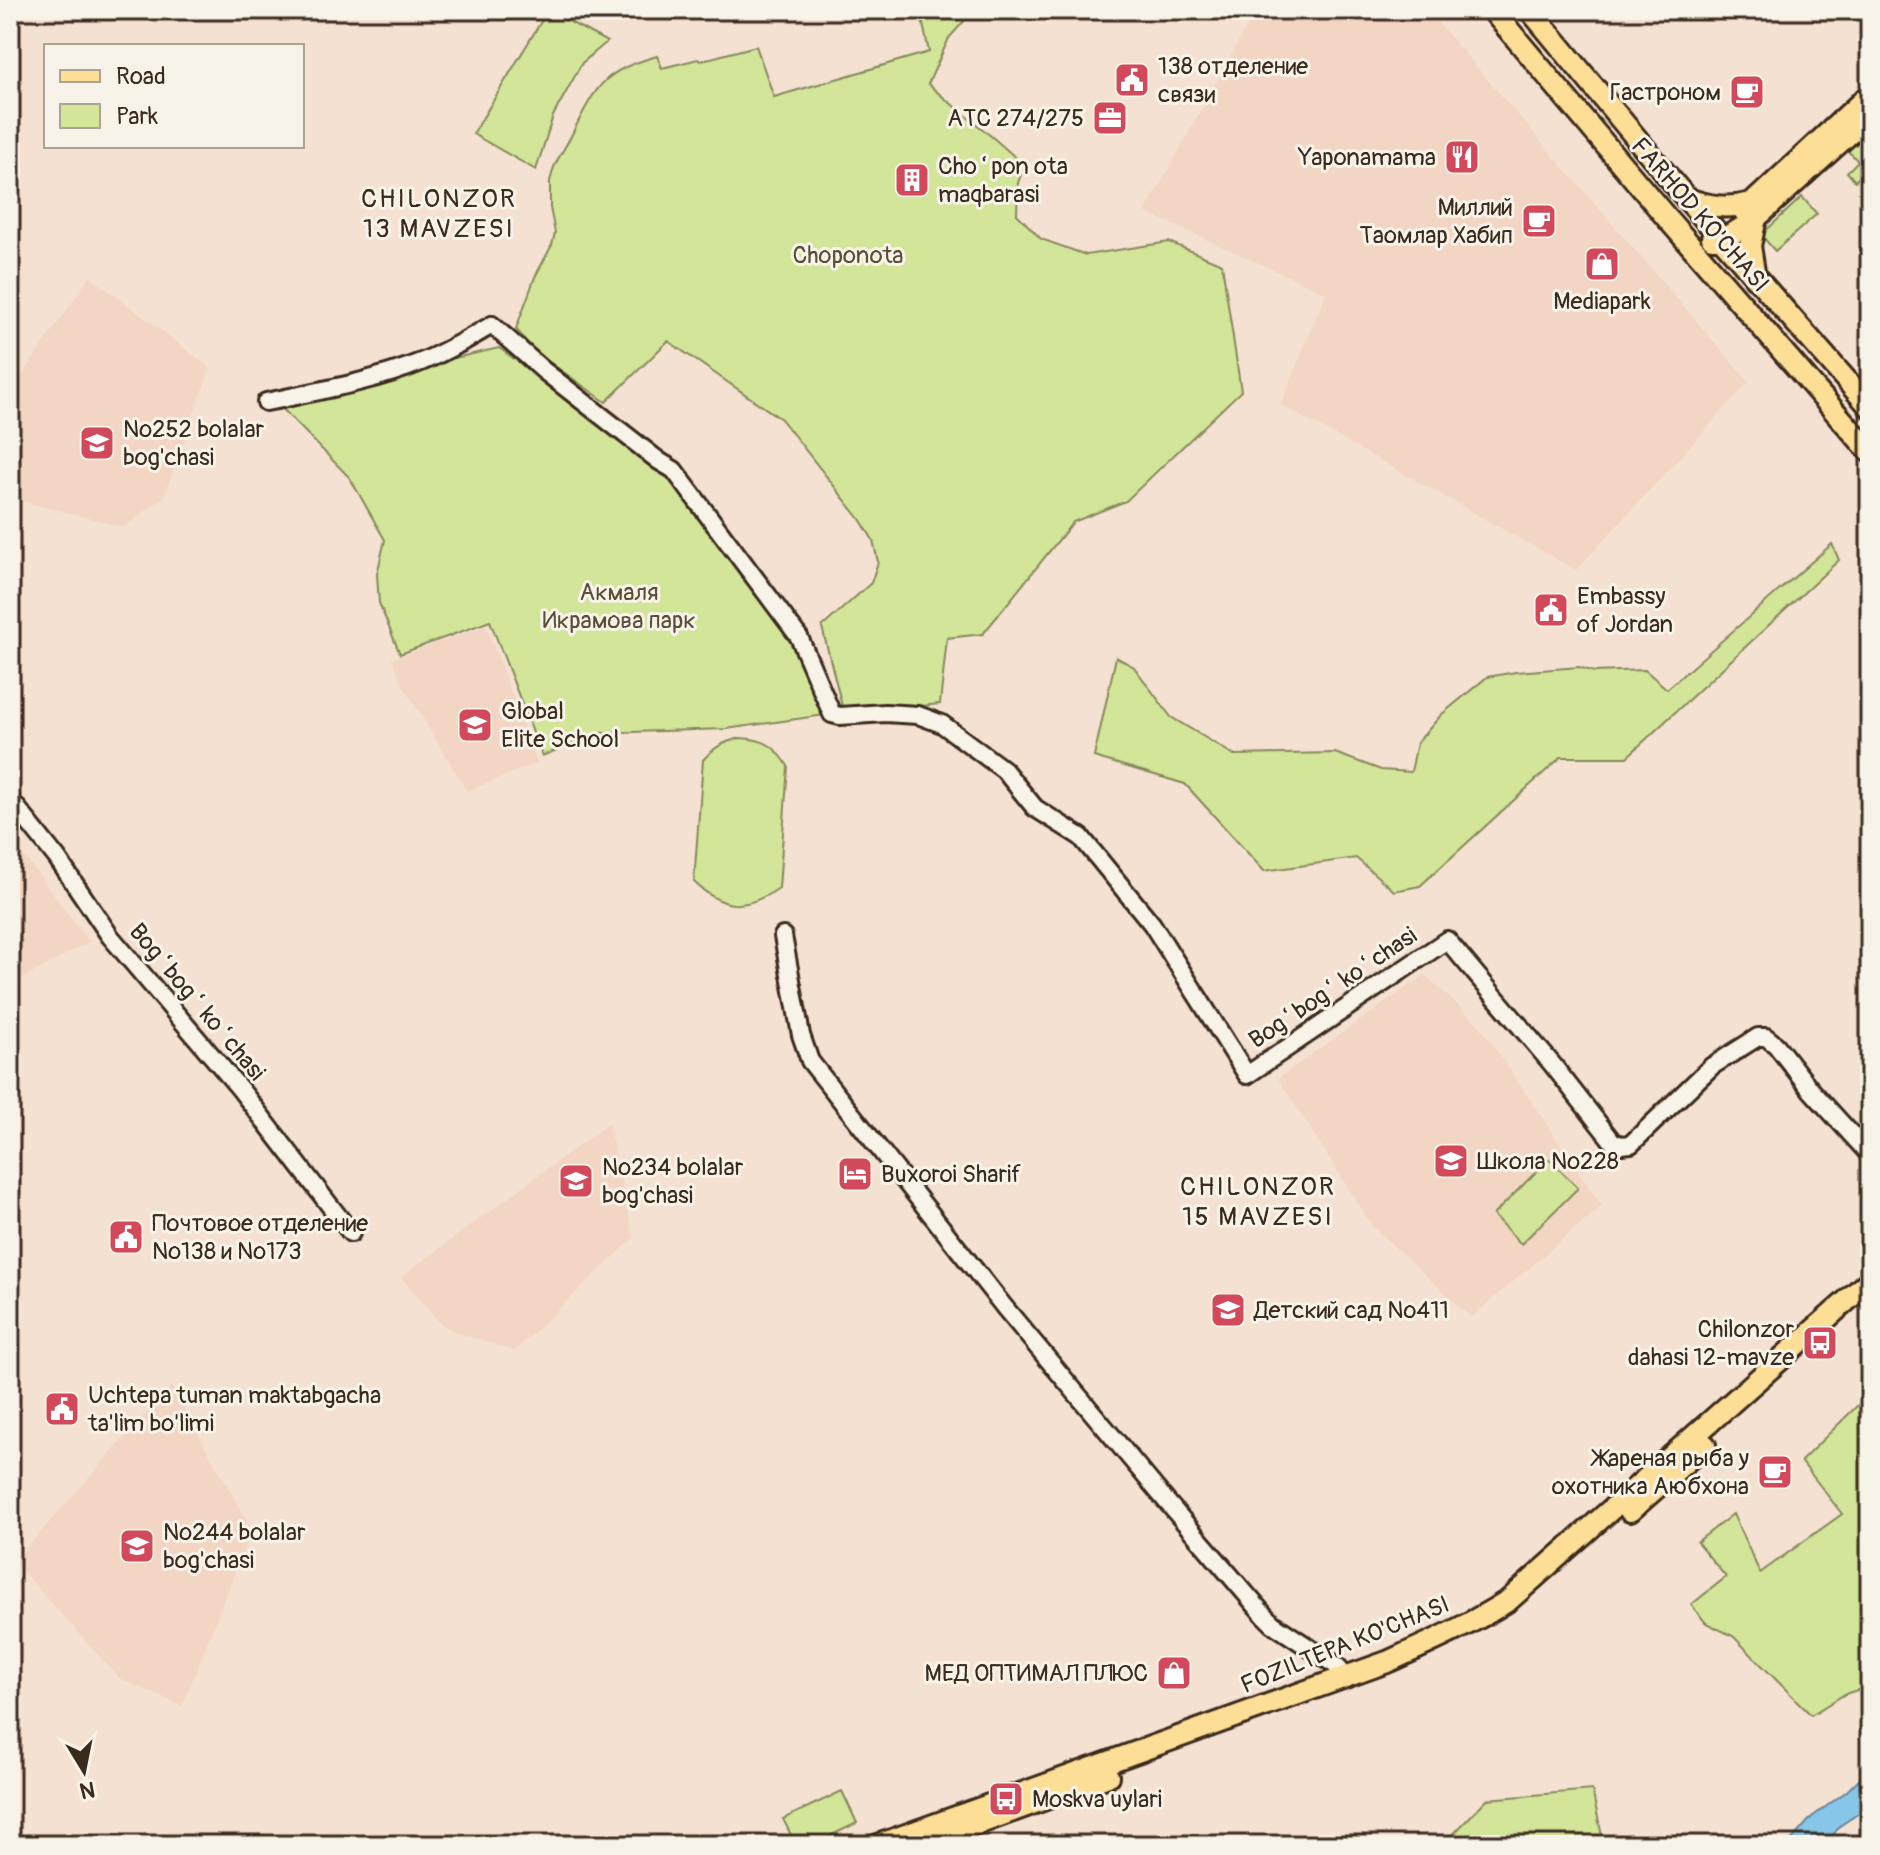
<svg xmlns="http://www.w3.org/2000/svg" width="1880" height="1855" font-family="Pangolin,sans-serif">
<rect width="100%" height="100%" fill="#f4e1d2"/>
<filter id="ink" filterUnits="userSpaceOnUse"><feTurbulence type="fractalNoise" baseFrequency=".0125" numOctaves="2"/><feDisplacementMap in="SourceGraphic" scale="16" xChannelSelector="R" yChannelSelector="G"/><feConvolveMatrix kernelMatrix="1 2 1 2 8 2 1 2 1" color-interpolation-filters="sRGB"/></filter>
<g filter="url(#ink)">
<path fill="#f2d5c3" d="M1256,10H1427L1749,382L1576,570L1281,405L1326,293L1145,212Z
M90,276L210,368L164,497L124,527L10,498V389L21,377Z
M486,626L537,763L467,791L404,687L392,659Z
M10,837L89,942L10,985Z
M1425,975L1480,1026L1602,1206L1471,1317L1373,1227L1278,1078Z
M608,1124L634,1238L514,1351L456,1332L440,1323L401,1277Z
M171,1386L252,1529L182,1706L119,1678L14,1562Z"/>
<path fill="#d2e599" stroke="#86885c" stroke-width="2" d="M548,10L607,42L582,63L553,116L536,170L473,134Z
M920,10H969L966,19L949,38L928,84C959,112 995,136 1024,166L1018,183L1017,214L1041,239L1086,255L1169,242L1222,264L1241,391L1126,501L1073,522L983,634L947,638L940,704L844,714L822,627L871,583L878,562L873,540L860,519L781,419L668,341L606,402L535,352L516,329L535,277L552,245L555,233L550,208V181L554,167C560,154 569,142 575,128C599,81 606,71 657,56L662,68L698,59L700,61L756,46L774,97L929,52Z
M1870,131V167L1855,181L1847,172L1858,161L1848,151Z
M1802,197L1817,214L1775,251L1761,235Z
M499,348L669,468L804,631L832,714L726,729L600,733L542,756L490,621L400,654L379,603L377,574L385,540L350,478L273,399Z
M1832,544L1839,560L1627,757H1561L1420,886L1394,891L1356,858L1264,871L1185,784L1094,757L1116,657L1134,667L1171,717L1234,755L1335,753L1381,770L1411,772L1417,743L1441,715L1487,677L1516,672L1579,667L1594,672L1645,670L1667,689Z
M740,738C764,739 775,745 788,766L779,888C745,911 723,910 694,882L703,760C714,747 724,742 740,738Z
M1549,1159L1578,1188L1521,1244L1493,1215Z
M1860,1403L1870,1414V1686L1845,1694L1811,1715L1733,1636L1706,1623L1691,1605L1726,1577L1697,1542L1733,1514L1760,1573L1842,1514L1801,1461Z
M1592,1790L1604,1845H1443L1487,1799Z
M842,1791L857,1823L811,1845H796L783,1819Z"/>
<path fill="#88c6e9" stroke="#698898" stroke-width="2" d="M1870,1768V1806L1841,1825L1825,1845H1787L1812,1817L1847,1791Z"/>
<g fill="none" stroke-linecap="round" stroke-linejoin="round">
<defs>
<path id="minor" d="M266,402C318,391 372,382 421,362C446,352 468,339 492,325L543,370L659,461L674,470L799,637L832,714L840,716L885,713L918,715L942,724L1004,770L1035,808L1081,837L1152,924L1247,1075L1447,940L1552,1064L1613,1142L1621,1145L1631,1144L1712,1066L1758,1037H1766L1776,1045L1811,1090L1870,1155
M10,799L57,858L110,936L240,1089L351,1233
M783,936L801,1035L810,1061L1005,1308L1167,1502L1265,1616L1273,1624L1337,1666L1347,1677"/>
<path id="major" d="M1492,10L1666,217L1870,452
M1530,10L1686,198L1870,407
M1686,198C1709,207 1728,209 1752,203
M1744,211L1870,94
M1712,238C1729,239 1742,228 1756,218L1870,115
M1755,278L1750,246L1756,218
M1630,1511L1705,1445
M878,1845L1387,1662C1429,1643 1470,1625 1509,1600L1870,1280
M920,1845L1108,1776"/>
</defs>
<use href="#minor" stroke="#3b2a1e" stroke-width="22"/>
<use href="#major" stroke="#3b2a1e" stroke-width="26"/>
<use href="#minor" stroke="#f7f3e8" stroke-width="16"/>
<use href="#major" stroke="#fdde96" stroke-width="20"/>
</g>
</g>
<defs>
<symbol id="civic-square" viewBox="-11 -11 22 22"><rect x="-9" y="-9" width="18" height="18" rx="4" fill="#d1495b" stroke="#f7f3e8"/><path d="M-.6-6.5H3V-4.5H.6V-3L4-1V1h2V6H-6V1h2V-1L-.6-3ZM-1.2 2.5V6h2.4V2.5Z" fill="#fff"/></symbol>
<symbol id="cafe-square" viewBox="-11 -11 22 22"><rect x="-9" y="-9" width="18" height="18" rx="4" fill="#d1495b" stroke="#f7f3e8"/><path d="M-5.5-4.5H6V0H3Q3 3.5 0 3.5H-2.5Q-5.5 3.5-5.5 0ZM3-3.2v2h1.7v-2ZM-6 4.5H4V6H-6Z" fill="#fff"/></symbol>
<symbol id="office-square" viewBox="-11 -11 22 22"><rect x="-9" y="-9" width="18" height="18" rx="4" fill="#d1495b" stroke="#f7f3e8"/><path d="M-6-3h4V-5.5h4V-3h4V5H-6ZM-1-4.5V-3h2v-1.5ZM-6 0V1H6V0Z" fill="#fff"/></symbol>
<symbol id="restaurant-square" viewBox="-11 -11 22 22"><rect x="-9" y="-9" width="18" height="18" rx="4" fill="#d1495b" stroke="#f7f3e8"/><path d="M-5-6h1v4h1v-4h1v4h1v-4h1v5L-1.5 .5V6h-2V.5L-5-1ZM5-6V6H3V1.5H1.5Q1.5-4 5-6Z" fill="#fff"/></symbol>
<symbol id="building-square" viewBox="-11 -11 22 22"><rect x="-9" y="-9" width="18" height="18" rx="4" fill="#d1495b" stroke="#f7f3e8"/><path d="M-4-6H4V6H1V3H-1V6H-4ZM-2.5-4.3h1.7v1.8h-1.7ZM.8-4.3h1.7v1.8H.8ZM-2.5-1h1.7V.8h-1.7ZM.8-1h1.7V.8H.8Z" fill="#fff"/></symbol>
<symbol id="shop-square" viewBox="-11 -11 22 22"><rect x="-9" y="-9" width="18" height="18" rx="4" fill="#d1495b" stroke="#f7f3e8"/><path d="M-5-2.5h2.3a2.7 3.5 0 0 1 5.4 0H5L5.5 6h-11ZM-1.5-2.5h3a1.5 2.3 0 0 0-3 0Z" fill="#fff"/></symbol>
<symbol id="school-square" viewBox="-11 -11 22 22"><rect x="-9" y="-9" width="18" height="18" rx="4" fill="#d1495b" stroke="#f7f3e8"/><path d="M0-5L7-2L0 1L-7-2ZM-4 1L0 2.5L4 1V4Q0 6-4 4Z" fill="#fff"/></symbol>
<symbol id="hotel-square" viewBox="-11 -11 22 22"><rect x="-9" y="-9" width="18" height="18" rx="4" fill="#d1495b" stroke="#f7f3e8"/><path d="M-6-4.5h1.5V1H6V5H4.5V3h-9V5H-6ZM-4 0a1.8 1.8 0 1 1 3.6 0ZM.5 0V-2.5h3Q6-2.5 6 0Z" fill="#fff"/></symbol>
<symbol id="bus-square" viewBox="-11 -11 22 22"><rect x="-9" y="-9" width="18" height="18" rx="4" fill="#d1495b" stroke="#f7f3e8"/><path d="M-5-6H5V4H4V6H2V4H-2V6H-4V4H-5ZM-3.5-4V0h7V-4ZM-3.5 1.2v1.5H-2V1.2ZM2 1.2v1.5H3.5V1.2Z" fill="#fff"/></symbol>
</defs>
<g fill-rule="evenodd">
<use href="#civic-square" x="1112" y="60" width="40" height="40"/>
<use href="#cafe-square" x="1727" y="72" width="40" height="40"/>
<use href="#office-square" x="1090" y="98" width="40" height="40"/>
<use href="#restaurant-square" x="1442" y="137" width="40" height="40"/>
<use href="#building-square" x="892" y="160" width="40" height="40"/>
<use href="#cafe-square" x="1519" y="201" width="40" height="40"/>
<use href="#shop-square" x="1582" y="244" width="40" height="40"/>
<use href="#school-square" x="77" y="423" width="40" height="40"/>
<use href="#civic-square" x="1531" y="590" width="40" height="40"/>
<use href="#school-square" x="455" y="705" width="40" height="40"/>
<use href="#school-square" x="1431" y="1141" width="40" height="40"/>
<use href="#hotel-square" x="835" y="1154" width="40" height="40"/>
<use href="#school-square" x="556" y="1161" width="40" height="40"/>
<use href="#civic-square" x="106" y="1217" width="40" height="40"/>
<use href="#school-square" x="1208" y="1290" width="40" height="40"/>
<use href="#bus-square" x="1800" y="1323" width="40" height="40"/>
<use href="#civic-square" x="42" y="1389" width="40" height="40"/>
<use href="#cafe-square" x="1755" y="1452" width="40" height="40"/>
<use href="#school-square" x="117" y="1526" width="40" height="40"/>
<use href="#shop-square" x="1154" y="1653" width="40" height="40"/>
<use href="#bus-square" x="986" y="1779" width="40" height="40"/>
</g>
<g text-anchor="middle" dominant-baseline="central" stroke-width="6" stroke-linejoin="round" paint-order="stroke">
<g font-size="24" fill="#3b2a1e" stroke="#f7f3e8" text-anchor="start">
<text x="1158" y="66">138 отделение<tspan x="1158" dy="28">связи</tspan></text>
<text x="1721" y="92" text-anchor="end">Гастроном</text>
<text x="1084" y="118" text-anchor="end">АТС 274/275</text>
<text x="1436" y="157" text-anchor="end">Yaponamama</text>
<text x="938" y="166">Choʻpon ota<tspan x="938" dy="28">maqbarasi</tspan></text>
<text x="1513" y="207" text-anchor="end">Миллий<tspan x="1513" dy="28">Таомлар Хабип</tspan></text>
<text x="1602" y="301" text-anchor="middle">Mediapark</text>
<text x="123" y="429">№252 bolalar<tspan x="123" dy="28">bog'chasi</tspan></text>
<text x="1577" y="596">Embassy<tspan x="1577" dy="28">of Jordan</tspan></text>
<text x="501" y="711">Global<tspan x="501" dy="28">Elite School</tspan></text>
<text x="1477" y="1161">Школа №228</text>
<text x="602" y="1167">№234 bolalar<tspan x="602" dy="28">bog'chasi</tspan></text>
<text x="881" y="1174">Buxoroi Sharif</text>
<text x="152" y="1223">Почтовое отделение<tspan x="152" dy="28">№138 и №173</tspan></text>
<text x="1254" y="1310">Детский сад №411</text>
<text x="1794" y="1329" text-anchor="end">Chilonzor<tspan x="1794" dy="28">dahasi 12-mavze</tspan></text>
<text x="88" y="1395">Uchtepa tuman maktabgacha<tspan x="88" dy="28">ta'lim bo'limi</tspan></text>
<text x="1749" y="1458" text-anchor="end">Жареная рыба у<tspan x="1749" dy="28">охотника Аюбхона</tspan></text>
<text x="163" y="1532">№244 bolalar<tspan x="163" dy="28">bog'chasi</tspan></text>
<text x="1148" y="1673" text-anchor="end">МЕД ОПТИМАЛ ПЛЮС</text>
<text x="1032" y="1799">Moskva uylari</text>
</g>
<g font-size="24" fill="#3b2a1e" stroke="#f7f3e8">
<text transform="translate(1700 215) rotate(49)">FARHOD KO'CHASI</text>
<text transform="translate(1333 988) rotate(-34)">Bogʻbogʻ koʻchasi</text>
<text transform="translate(197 1002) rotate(50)">Bogʻbogʻ koʻchasi</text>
<text transform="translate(1345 1645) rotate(-22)">FOZILTEPA KO'CHASI</text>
</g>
<g font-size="24" fill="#594f37" stroke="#f7f3e8">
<text x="848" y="255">Choponota</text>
<text x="619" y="592">Акмаля<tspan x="619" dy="28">Икрамова парк</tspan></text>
</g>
<g font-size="26" letter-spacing="2" fill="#3b2a1e" stroke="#f7f3e8">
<text x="439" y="199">CHILONZOR<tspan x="439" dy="30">13 MAVZESI</tspan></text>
<text x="1258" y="1187">CHILONZOR<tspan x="1258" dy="30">15 MAVZESI</tspan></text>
</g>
</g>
<rect width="1880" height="1855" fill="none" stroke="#f7f3e8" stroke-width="40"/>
<rect x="20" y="20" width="1840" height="1815" fill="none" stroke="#3b2a1e" stroke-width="3" filter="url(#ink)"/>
<rect x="44" y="44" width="260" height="104" fill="#f7f3e8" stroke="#aca397" stroke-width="2"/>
<rect x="60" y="70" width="40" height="12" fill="#fdde96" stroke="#aca397" stroke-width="2"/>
<text x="116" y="84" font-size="24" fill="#3b2a1e">Road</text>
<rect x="60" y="104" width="40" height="24" fill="#d2e599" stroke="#aca397" stroke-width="2"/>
<text x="116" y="124" font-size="24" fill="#3b2a1e">Park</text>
<g transform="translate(84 1771) rotate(170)" stroke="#f7f3e8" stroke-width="6" paint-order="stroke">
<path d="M0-6L14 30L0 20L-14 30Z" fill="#3b2a1e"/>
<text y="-12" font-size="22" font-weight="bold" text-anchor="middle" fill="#3b2a1e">N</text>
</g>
</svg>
